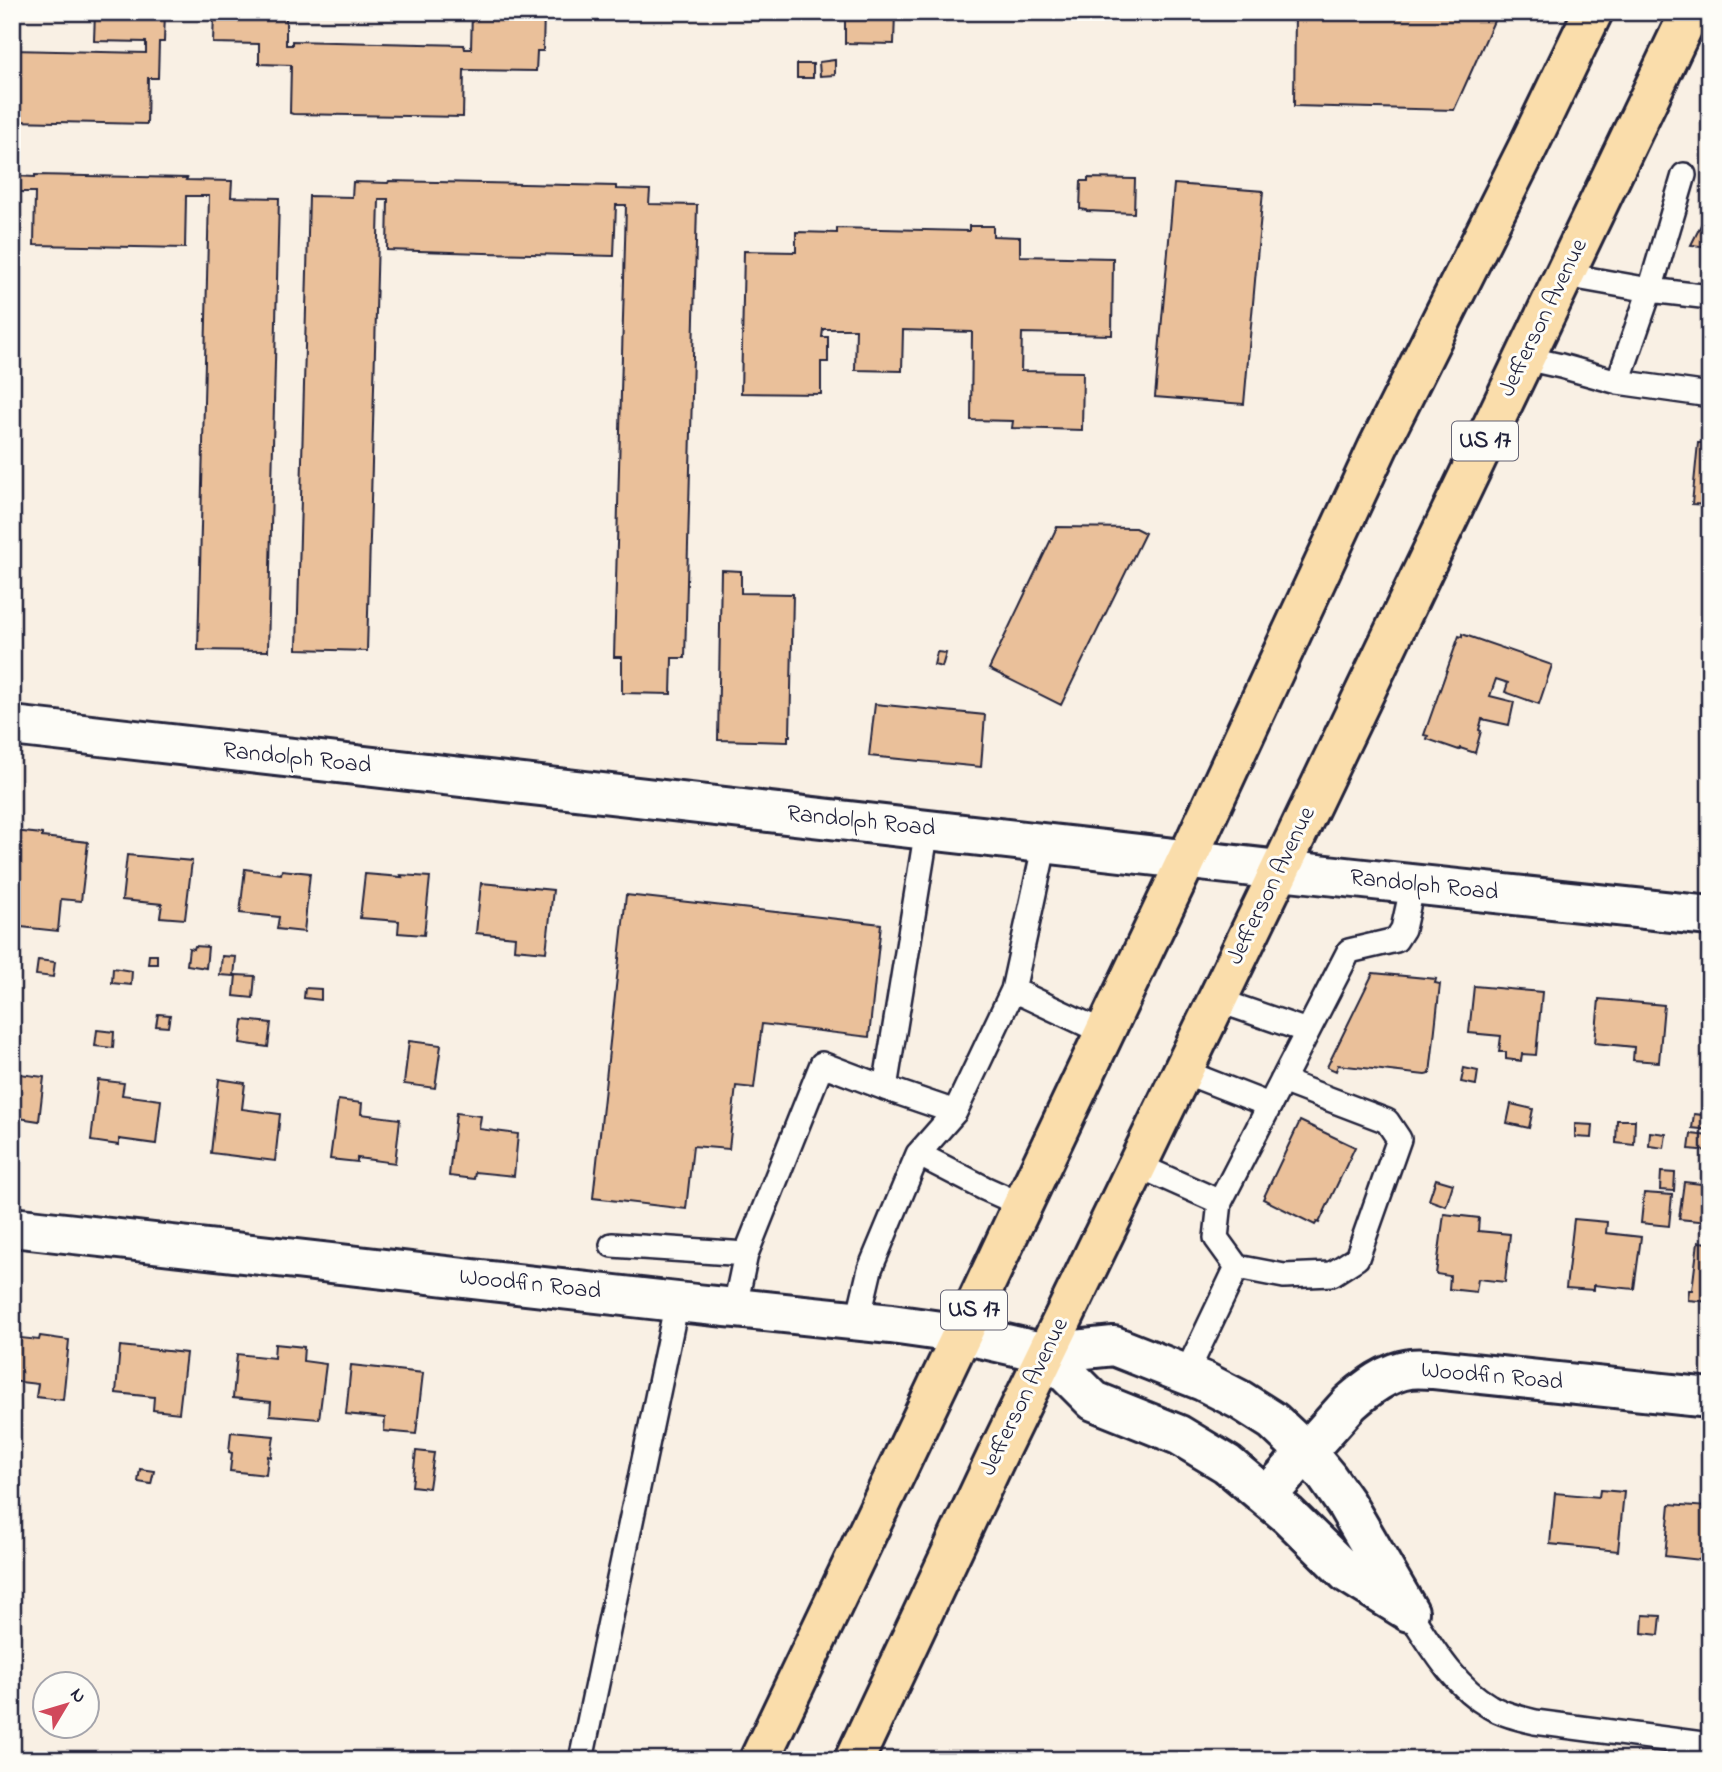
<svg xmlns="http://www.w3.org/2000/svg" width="1722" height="1772" font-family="'Indie Flower',sans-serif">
<rect width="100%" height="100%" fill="#f9f0e4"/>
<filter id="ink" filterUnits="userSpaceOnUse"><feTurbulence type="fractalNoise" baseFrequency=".0143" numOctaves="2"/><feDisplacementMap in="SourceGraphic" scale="14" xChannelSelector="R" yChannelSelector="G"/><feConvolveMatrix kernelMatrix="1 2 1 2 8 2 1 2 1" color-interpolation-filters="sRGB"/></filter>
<g filter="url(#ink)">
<path fill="#eac09a" stroke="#22223b" stroke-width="2" d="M95,12H165L164,42H159L158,78H148L147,124L12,121V50L146,53V42L94,41Z
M214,12H286V45H292V41L464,45L465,49H471L472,12H544L543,51H537L536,71L464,70L463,117L293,114L290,113L291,65L259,64V44L213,43Z
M753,12H799L800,16L754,19Z
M845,12H895L894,44L845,43Z
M1295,12H1498L1454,110L1294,106Z
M835,60V75L820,76L819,62Z
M797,64H813V78H797Z
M35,175L187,178L186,180L232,181L231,197L279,198L268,651L198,650L209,196H186L185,248L34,245L35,192H13L12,230V176L35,177Z
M1088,178L1135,179L1134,213L1087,211V210L1080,209L1081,181H1088Z
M389,181L616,186V189L650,190L649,204L697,205L685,658H672L671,694L622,693V657H614L626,205H616L614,256L484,253L387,250L388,199H379L367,651L297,649L309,196L352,197L353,182L388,183Z
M1174,184L1263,191L1244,404L1155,397Z
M1710,207V247L1691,245Z
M969,226H993V236L1020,237V256L1113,258L1112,335L1022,333L1021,371L1083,372L1082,430L1012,428L1013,421L971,420L972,332L903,330L902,371L855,370L856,329H823L822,337H828V362H821V394L741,393L744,251L796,252V232L837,233V228L969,231Z
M1698,443H1710V505L1692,504Z
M1057,527L1135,528L1145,533L1061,705L989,669Z
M721,570L741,571V593L793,594L790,736H788V742L718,740Z
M1462,634L1552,665L1539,704L1505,692L1508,683L1496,679L1490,696L1514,702L1509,725L1482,719L1479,730L1481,731L1475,753L1460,748L1459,750L1427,739L1428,736L1424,735L1459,636L1462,637Z
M937,652L946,653L942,667L934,665Z
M875,704L985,715L981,767L869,756Z
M13,831L42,834V837L88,842L81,901L61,899L58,931L12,926Z
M127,855L192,861L185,919L160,917L162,904L122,900Z
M245,869L281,874L282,870L310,873L304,932L277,929L279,917L240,913Z
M365,874L402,877L401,875L430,877L424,935L398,933L399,921L360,918Z
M481,883L553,890L546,952L514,949L515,937L476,933Z
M626,895L881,924L869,1037L762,1024L754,1088L736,1086L729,1149L693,1146L686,1209L593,1198Z
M195,946L208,947L206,968L187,965L189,948L194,949Z
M149,955H157V964H148Z
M222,956L236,957L234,976L220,975Z
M38,960L55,962L53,977L36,975Z
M113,968L132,971L131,985L112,983Z
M1373,973L1436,979L1435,983L1440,984L1430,1074L1425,1075L1338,1065L1336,1071L1327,1067Z
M236,975L255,976L253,998L234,996Z
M1474,986L1542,992L1536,1055L1522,1054L1521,1061L1506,1059V1052H1499L1501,1036L1469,1033Z
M305,988L321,989V1000L304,998Z
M1599,999L1664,1005L1659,1062L1633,1060L1634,1047L1595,1043Z
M158,1014L170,1015L168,1027L156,1026Z
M243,1020L271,1023L268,1047L240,1043Z
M97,1030L114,1032L113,1048L95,1046Z
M409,1041L441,1045L435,1088L404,1084Z
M1464,1068L1478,1071L1476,1085L1461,1082Z
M12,1073L44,1077L39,1121L12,1117Z
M219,1079L245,1083L242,1109L280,1114L275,1161L211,1153Z
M98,1080L124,1083L122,1095L161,1100L156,1144L119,1139V1145L91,1141Z
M338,1100L362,1103L361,1114L400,1119L395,1163L357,1158V1162L330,1159Z
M1511,1104L1533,1109L1529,1128L1507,1123Z
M456,1113L481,1116L479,1129L518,1134L514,1176L475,1172L474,1179L449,1176Z
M1694,1114L1710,1116V1130L1692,1128Z
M1617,1120H1635L1634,1145L1616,1143Z
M1300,1121L1355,1147L1319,1223L1317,1222L1315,1225L1263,1199Z
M1575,1124L1593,1125L1592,1138L1575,1137Z
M1650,1132L1666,1134L1664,1148L1649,1146Z
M1691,1134L1710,1136V1151L1689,1149Z
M1661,1172L1675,1173L1674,1191L1660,1190Z
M1436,1179L1453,1184L1446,1206L1429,1200Z
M1684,1182L1710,1185L1709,1222L1679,1219Z
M1644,1193L1672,1195L1669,1226L1641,1223Z
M1444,1214L1479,1218L1478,1231L1510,1234L1505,1282L1478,1279L1476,1292L1449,1289L1450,1276L1436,1274Z
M1574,1219L1607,1222L1606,1233L1641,1237L1634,1289L1594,1285V1290L1566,1288Z
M1698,1242L1710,1243V1302L1688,1300L1689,1290H1692Z
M40,1336L69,1340L63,1400L36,1397L38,1384L12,1381V1337L39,1340Z
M275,1344L304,1347L303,1361L326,1364L319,1419L270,1415L271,1402L233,1398L237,1354L274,1358Z
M120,1346L186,1353L179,1413L153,1410L154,1397L116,1393Z
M351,1365L423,1373L416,1434L384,1431L385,1418L346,1414Z
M231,1432L274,1436L271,1457L268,1456L266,1475L230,1471L232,1453L229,1452Z
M416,1451L434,1453L429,1488L412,1486Z
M140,1469L154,1471L151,1484L138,1482Z
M1600,1490L1624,1492L1618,1551L1550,1544L1555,1493L1599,1497Z
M1708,1503H1710V1561L1665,1556L1670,1504L1707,1507Z
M1643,1615L1661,1616L1659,1635L1642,1633Z"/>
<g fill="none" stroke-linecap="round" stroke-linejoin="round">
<defs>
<path id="lane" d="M1565,275L1650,290L1710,297
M1525,358L1561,366L1618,382L1710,395
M1618,382L1650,290L1684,175
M1045,843L1013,990L1105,1033
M1013,990L955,1112L918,1154L984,1188L1022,1205
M1217,1000L1307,1031
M1182,1071L1269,1105
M885,1088L927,829
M1137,1165L1220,1202
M612,1245L746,1254L822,1064L885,1088L955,1112
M1237,1267L1284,1276L1332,1274L1357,1258L1399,1139L1387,1121L1282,1081
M735,1306L746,1254
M858,1320L870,1269L918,1154
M1186,1374L1237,1267L1216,1238L1220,1202L1349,951L1396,940L1403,929L1413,884
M1409,1612C1431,1645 1453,1685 1489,1706C1502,1714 1519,1718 1535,1722L1710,1745
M581,1760L677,1302"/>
<path id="street" d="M12,726L1280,870L1710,916
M12,1227L677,1302L891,1324L962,1334L1046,1353L1114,1346L1203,1381L1240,1400L1273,1421L1307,1453L1327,1477L1346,1504L1409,1612
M1046,1353L1094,1401L1179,1435L1227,1464L1288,1515L1347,1573L1405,1609
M1267,1496L1350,1403C1367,1388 1387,1372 1410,1369C1418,1368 1426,1369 1434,1369L1710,1398"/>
<path id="primary" d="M759,1760L962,1334L1015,1221L1187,859L1378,447L1528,147L1593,12
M854,1760L999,1451L1280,870L1690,12"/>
</defs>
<use href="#lane" stroke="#22223b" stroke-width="28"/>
<use href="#street" stroke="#22223b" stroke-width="44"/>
<use href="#primary" stroke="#22223b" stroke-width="44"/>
<use href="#lane" stroke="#fdfcf7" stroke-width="23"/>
<use href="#street" stroke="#fdfcf7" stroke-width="38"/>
<use href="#primary" stroke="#faddab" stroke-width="38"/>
</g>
</g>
<g text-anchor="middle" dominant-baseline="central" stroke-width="6" stroke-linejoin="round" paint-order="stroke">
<g fill="#fdfcf7" stroke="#646373" stroke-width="2">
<rect x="1452" y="421.5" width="66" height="39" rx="5"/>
<rect x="941" y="1290.5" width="66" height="39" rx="5"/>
</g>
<g font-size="23" font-weight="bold" fill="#22223b">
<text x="1485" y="441">US 17</text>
<text x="974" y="1310">US 17</text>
</g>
<g font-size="24" fill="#22223b" stroke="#fdfcf7">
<text transform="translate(1544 318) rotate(-64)">Jefferson Avenue</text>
<text transform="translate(297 759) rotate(6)">Randolph Road</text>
<text transform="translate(861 822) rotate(6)">Randolph Road</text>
<text transform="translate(1272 886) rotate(-64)">Jefferson Avenue</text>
<text transform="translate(1424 886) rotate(6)">Randolph Road</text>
<text transform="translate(530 1285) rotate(6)">Woodfin Road</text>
<text transform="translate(1492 1377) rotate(5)">Woodfin Road</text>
<text transform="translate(1025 1397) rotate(-64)">Jefferson Avenue</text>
</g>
</g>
<rect width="1722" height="1772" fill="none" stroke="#fdfcf7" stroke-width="42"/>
<rect x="21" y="21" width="1680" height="1730" fill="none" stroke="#22223b" stroke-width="2.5" filter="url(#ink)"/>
<g transform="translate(66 1705) rotate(52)"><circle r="33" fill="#fdfcf7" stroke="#a5a5ac" stroke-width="2"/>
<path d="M0-5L12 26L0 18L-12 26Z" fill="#d1495b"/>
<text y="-10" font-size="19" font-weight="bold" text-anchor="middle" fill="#22223b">N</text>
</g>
</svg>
